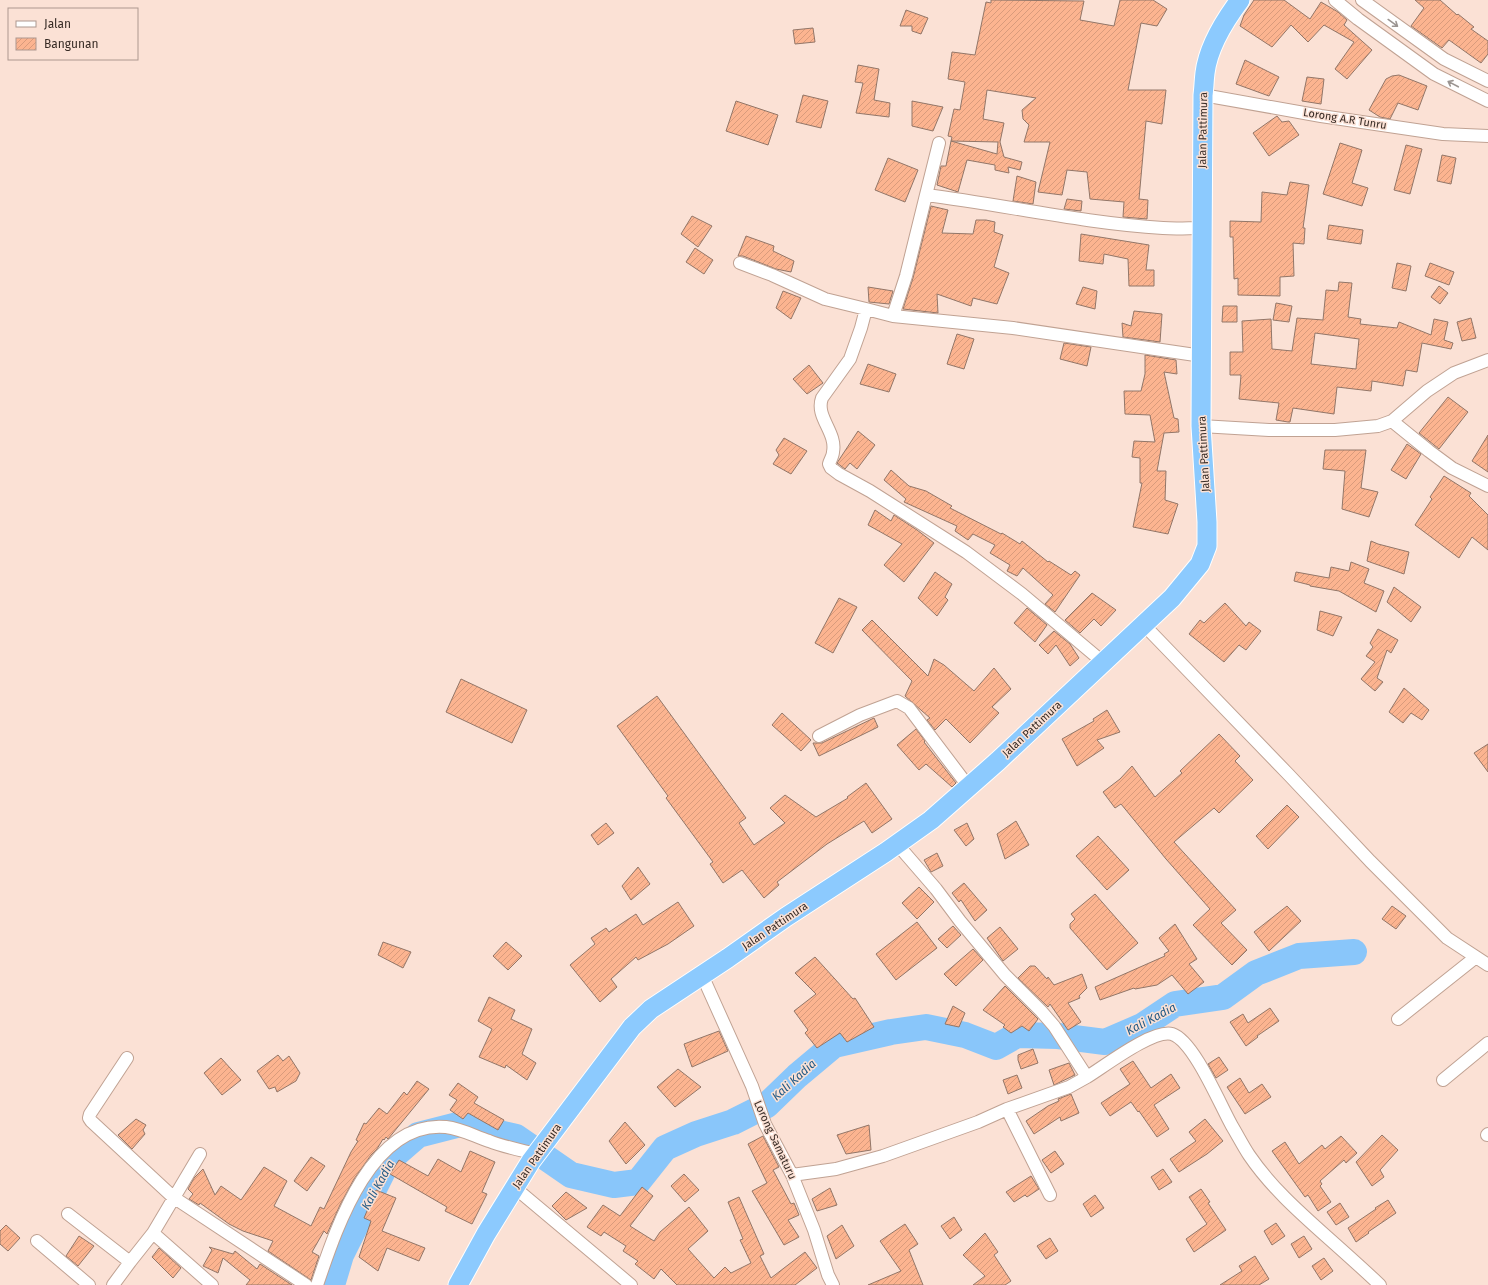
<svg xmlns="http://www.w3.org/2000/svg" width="1488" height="1285" font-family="'Fira Sans',sans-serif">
<defs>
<pattern id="building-hatch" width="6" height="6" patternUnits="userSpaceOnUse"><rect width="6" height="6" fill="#fcb490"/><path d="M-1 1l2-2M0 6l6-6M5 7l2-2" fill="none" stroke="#d99b7c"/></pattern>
</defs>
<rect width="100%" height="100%" fill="#fbe1d5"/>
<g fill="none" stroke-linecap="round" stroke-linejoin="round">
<path stroke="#89c6fa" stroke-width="26" d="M332,1285L341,1255L388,1161L418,1135L461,1124L516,1137L571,1175L614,1185L638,1182L665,1148L696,1134L733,1122L767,1105L797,1076L834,1045L891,1032L926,1027L965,1035L996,1047L1017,1035L1058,1036L1105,1042L1142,1026L1175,1004L1223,997L1256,973L1299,956L1354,952"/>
</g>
<path fill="url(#building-hatch)" stroke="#927668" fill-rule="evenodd" d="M991,0L1084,1L1080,20L1114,26L1120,0H1153L1167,9L1157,26L1141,23L1128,90H1166L1162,124L1146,121L1139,199L1148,200L1147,219L1123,217L1124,202L1090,199L1087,172L1067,170L1062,195L1038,192L1050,142H1024L1029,125L1023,119L1022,110L1036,98L987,90L983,119L1004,123L1000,142L1004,157L1022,162L1020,170L1008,167L1009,173L995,170V165L967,160L958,192L937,185L941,166H946L951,141L997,154L998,142L951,141L952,137L948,136L954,109L960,110L965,82L948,79L952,52L975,55L986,2L991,3Z
M1254,0H1284L1310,19L1321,2L1338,12L1347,20L1344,25L1372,50L1347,79L1335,69L1354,42L1324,25L1308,42L1291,25L1272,47L1240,26L1244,15Z
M1415,0H1440L1457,15L1458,14L1474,27L1471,29L1488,41V54L1481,63L1449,40L1442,48L1411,26L1424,8Z
M906,10L928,18L921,34L912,31V26H900Z
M813,28L815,42L795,44L793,30Z
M1245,60L1279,77L1269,96L1236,84Z
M858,65L879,69L874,100L890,103L889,117L856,113L863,83L855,82Z
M1399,75L1427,86L1418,110L1398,103L1390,119L1380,117L1369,110L1386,79L1392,76Z
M1307,77L1324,79L1321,104L1302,101Z
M803,95L828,101L821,128L796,122Z
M736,101L778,115L768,145L726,131Z
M912,101L943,107L933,131L912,126Z
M1277,116L1282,122L1289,121L1299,135L1269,156L1253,133Z
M1340,143L1362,150L1352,183L1368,188L1362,206L1323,194Z
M1406,145L1422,149L1410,194L1394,190Z
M1442,155L1456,158L1451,184L1437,181Z
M888,158L918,170L905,202L875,190Z
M1017,176L1036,182L1033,204L1013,201Z
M1290,182L1309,185L1303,228H1305L1304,244L1293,243L1294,276L1280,277V296L1238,295V278L1234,279L1233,237H1230V221L1261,222L1262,192L1287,195Z
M1067,199L1082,201L1081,211L1064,209Z
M931,206L948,210L942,233L973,234L976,220H986L995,222L994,232L1003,235L994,267L1009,273L997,304L973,298L971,306L937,294L938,313L903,309L913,278Z
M692,216L712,226L698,247L681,234Z
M1329,225L1363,230L1361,244L1327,239Z
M1081,234L1149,245L1146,270H1154V286H1129L1128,259L1104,254L1103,264L1079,261Z
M746,236L774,246L773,251L794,261L791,272L776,269L743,256H738Z
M695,248L713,260L704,274L686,262Z
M1397,263L1411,266L1406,291L1392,288Z
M1430,263L1454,272L1449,285L1425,276Z
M1339,282L1352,283L1348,317L1361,319L1360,324L1397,328L1399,322L1431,335L1434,319L1448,322L1444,340L1453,343L1451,349L1422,343L1417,372L1406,370L1403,386L1372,381L1371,391L1337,387L1334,414L1293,408L1290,422H1288L1276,420L1279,403L1239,399L1241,375H1230V352H1243L1242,321L1271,319L1272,349L1292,351L1297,318L1323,320L1326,290L1338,291ZM1315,333L1359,339L1356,369L1311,364Z
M1439,286L1448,293L1440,304L1431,297Z
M868,287L893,291L889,304L869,302Z
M1083,287L1097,291L1095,309L1076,304Z
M783,291L801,298L791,319L776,308Z
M1276,303L1292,306L1289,322L1273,320Z
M1223,306H1237V322H1222Z
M1134,311L1162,314L1160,342L1123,337L1122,323L1131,326Z
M1471,318L1476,338L1462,341L1457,322Z
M957,334L974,339L964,369L947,364Z
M1064,343L1091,347L1087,366L1060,359Z
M1145,355L1176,360L1177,374L1164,372L1174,418L1178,419L1179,432L1164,433L1157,471H1166L1165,500L1178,504L1168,534L1133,527L1142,483H1140V458L1132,457L1134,441L1155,442L1150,415L1125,414L1124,391H1141L1145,374Z
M868,364L896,374L889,392L860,384Z
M809,365L823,383L807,394L793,379Z
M1448,397L1468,412L1439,449L1419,433Z
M858,431L875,445L857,469L850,463L845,469L837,463Z
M1488,435V472L1472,461Z
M784,438L807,451L791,474L773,464L779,455L776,450Z
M1407,444L1421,454L1406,479L1391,470Z
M1325,450H1366L1361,488L1378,492L1369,517L1342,509L1345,471L1323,469Z
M891,470L909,486L926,491L952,506L950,508L1001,534L1002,533L1020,544L1022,541L1048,562L1049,561L1071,575L1075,571L1080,575L1055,612L1045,604L1053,595L1023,568L1017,576L1007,571L1010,565L990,553L995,545L973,534L968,540L955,531L957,526L904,502L906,499L884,480Z
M1444,476L1471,493L1469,496L1488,515V550L1472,537L1459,558L1415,525L1432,499L1430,497Z
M875,510L891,521L894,515L917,530L934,543L904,582L884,565L902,544L868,525Z
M1371,541L1378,544L1409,552L1404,574L1367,561Z
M1351,562L1369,569L1364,583L1384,591L1376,612L1339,591L1310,586V585L1294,581L1296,572L1329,578L1331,567L1349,571Z
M935,572L952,584L945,597L948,600L937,616L918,598Z
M1394,587L1421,607L1411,622L1387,602Z
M1092,593L1116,610L1101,626L1094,619L1080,633L1065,620Z
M839,598L857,607L833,653L815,643Z
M1225,603L1246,626L1249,622L1261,631L1246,650L1239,645L1224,662L1189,634L1200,620L1204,623Z
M1027,608L1047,625L1035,642L1014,623Z
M1320,611L1342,617L1333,636L1317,630Z
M872,620L928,676L934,659L944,665L974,691L994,668L1011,689L992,707L999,713L970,743L946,719L935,730L927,720L930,718L905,696L912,681L862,630Z
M1378,629L1398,640L1391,653L1387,650L1377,678L1383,682L1375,691L1361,679L1375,662L1366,656L1373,647L1370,643Z
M1054,631L1070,644L1079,658L1070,666L1056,645L1048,654L1039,645Z
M461,679L527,710L512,743L446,712Z
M1404,688L1429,710L1422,720L1411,713L1403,723L1389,712Z
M657,696L746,818L739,823L754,845L785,823L770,808L785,795L816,817L848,798L847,797L866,783L892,819L872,833L864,821L827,844L777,882L779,885L764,898L742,870L723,883L710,864L713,862L666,798L668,796L617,726Z
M1107,710L1120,732L1097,740L1104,748L1077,766L1062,739L1094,721L1093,719Z
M782,713L811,740L801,751L772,725Z
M874,718L878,727L819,756L813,743H822Z
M916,729L925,741L924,742L956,783L952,787L926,764L919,770L897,745Z
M1219,734L1240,756L1235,761L1253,780L1219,813L1214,808L1174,842L1236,910L1221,923L1247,950L1232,965L1193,925L1210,909L1166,859L1121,804L1115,808L1103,792L1120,779L1132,766L1155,797L1182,773L1180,771Z
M1488,744V772L1474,753Z
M1287,805L1299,817L1268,849L1256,836Z
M1016,821L1029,845L1005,859L997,834Z
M606,823L614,833L598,845L591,835Z
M967,823L974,839L966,846L954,830Z
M1098,836L1129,870L1107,890L1076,856Z
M937,853L943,866L931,872L924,860Z
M638,867L650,884L631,900L622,886Z
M964,883L987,910L975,921L961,900L959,902L952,893Z
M919,887L934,902L917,919L902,903Z
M1095,894L1138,943L1107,970L1070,928V924L1075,919L1071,914Z
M678,902L694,926L668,944L638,960L636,957L611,979L617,987L600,1002L570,965L595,944L591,938L606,928L609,932L636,914L643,925Z
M1287,906L1301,921L1269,951L1254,932Z
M1392,906L1406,916L1396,929L1382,919Z
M917,922L937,948L896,980L876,954Z
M1175,924L1197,959L1189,964L1204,982L1188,994L1172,975L1157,985L1135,989L1134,988L1100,1000L1095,987L1165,956L1164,954L1169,951L1159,938Z
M953,926L961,935L947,948L938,939Z
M1000,927L1018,949L1003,961L987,938Z
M383,942L411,952L403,968L378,955Z
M506,942L522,956L508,970L493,956Z
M973,949L983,960L956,986L944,974Z
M815,957L853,999L855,998L874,1027L847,1042L840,1033L817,1048L805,1033L808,1030L794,1011L816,994L795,973Z
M1030,966H1035L1047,979L1048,977L1054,985L1082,974L1087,988L1079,996L1080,998L1068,1003L1081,1022L1068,1030L1050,1004L1048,1007L1018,978Z
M1005,986L1038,1019L1029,1031L1022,1026L1011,1033L1003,1027L1005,1025L983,1010Z
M489,997L515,1010L511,1019L532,1029L522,1054L536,1063L527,1080L506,1065L505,1068L479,1057L492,1029L478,1021Z
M953,1006L965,1013L959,1027L945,1024Z
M1270,1008L1279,1021L1257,1036L1258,1037L1246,1046L1230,1022L1243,1014L1248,1023Z
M719,1031L728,1051L692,1067L684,1044Z
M1033,1049L1038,1063L1021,1069L1018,1060V1055Z
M278,1055L283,1061L289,1056L300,1073L296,1081L277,1092L275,1087L269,1089L257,1071Z
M1219,1057L1228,1070L1216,1078L1208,1064Z
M221,1058L241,1080L222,1095L204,1073Z
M1133,1061L1151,1088L1171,1074L1180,1088L1154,1105L1169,1129L1157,1137L1139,1111L1138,1112L1131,1102L1110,1116L1101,1103L1130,1084L1120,1069Z
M1069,1063L1075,1075L1054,1085L1049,1070Z
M678,1069L701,1087L675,1107L657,1087Z
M1017,1075L1022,1088L1008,1094L1003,1080Z
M1240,1078L1249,1093L1262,1084L1271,1097L1245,1114L1227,1087Z
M417,1081L429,1089L388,1139L386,1137L384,1140L383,1139L377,1149L371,1155L354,1179L340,1205L327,1234L324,1231L312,1252L319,1256L311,1280L268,1251L273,1241L243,1231L229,1224L200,1203L199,1205L189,1199L193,1194L188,1189L194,1178L203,1169L215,1195L221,1186L241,1200L264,1167L287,1181L274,1206L311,1226L320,1207L324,1209L351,1152L358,1141L356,1140L364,1123L366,1124L379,1108L387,1114L404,1092L407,1095Z
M458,1083L478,1097L474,1103L504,1120L498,1130L468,1113L463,1119L450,1110L457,1100L449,1095Z
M1071,1094L1079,1113L1061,1121L1060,1117L1034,1134L1026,1121L1048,1106L1059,1101L1058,1099Z
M136,1119L146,1125L143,1130L145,1134L132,1149L118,1135Z
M1205,1119L1223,1141L1207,1154L1179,1172L1170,1159L1196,1141L1189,1132Z
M625,1122L645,1145L626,1164L609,1141Z
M869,1125L871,1150L846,1154L837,1135Z
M1382,1135L1398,1150L1380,1170L1384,1177L1372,1186L1356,1162Z
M763,1136L779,1167L773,1170L791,1204L794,1203L799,1215L788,1220L799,1237L784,1245L752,1191L767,1183L748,1144Z
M1341,1136L1357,1153L1346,1163L1344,1160L1320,1181L1322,1184L1320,1186L1331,1202L1318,1211L1308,1195L1305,1197L1272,1151L1285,1142L1299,1164L1322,1145L1325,1149Z
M470,1151L495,1162L482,1192L487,1194L472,1224L445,1211L447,1207L390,1174L399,1160L428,1176L438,1159L461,1172Z
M1055,1151L1064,1164L1051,1173L1042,1160Z
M311,1157L325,1166L307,1191L294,1181Z
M1163,1169L1172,1182L1159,1190L1151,1177Z
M684,1174L699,1190L685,1202L671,1186Z
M1031,1176L1039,1189L1027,1197L1025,1195L1014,1202L1006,1192Z
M642,1187L653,1196L630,1226L654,1241L660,1232L689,1207L708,1231L688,1249L714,1278L725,1267L731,1273L751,1263L740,1240L743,1239L728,1202L739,1197L764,1254L760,1256L771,1278L805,1252L817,1268L795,1285H677L661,1269L654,1279L635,1264L638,1261L623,1251L626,1246L604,1232L601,1236L587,1227L603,1205L620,1216Z
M830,1188L837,1205L817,1211L812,1199Z
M1201,1189L1210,1202L1208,1203L1226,1230L1194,1252L1186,1239L1207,1224L1189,1197Z
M376,1190L396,1198L382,1231L425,1248L419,1261L387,1248L378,1271L359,1257L371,1221L364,1218Z
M566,1192L587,1208L566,1220L552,1206Z
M1095,1195L1104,1208L1091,1217L1083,1204Z
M1388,1200L1396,1213L1368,1232L1369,1233L1356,1242L1348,1228L1376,1209L1375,1208Z
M1340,1203L1349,1217L1336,1225L1327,1212Z
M954,1217L962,1230L950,1239L941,1226Z
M1276,1223L1285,1236L1272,1245L1264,1231Z
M905,1224L918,1244L909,1250L923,1285H868L901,1271L880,1241Z
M6,1225L20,1238L8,1251L0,1244V1231Z
M842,1225L854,1246L836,1259L827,1236Z
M985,1233L998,1252L994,1255L1011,1281L1005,1285H973L985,1276L963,1255Z
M79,1236L94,1246L78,1266L66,1256Z
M1304,1236L1312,1249L1299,1258L1291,1244Z
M1050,1238L1058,1251L1046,1259L1037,1246Z
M209,1247L233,1254L235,1251L257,1269L260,1264L292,1285H246L250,1280L223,1258L218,1273L203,1266L212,1250Z
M159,1248L181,1268L173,1278L152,1257Z
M1255,1256L1269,1279L1259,1285H1220L1242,1271L1239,1266Z
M1324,1258L1333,1271L1321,1280L1312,1266Z"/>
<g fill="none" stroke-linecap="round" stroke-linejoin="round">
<defs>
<path id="minor" d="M1335,0L1358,19L1434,74L1488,101
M1362,0L1444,59L1488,81
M1203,95L1321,116L1443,134L1488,136
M926,195L939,143
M740,263L772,275L825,299L866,309
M893,316L1013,328L1202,356
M1392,421L1429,451L1452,468L1488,486
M1201,426L1269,430H1335L1378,426L1392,421L1427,391L1454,373L1488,360
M1144,625L1289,775L1370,861L1447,938L1488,965
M1104,663L1022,594L966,552L870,491L839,474L831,468L829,464C830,460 833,456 833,452C837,432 815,417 822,398L850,359L861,328L866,309L893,316L906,276L926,195C1005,205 1083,223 1163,228C1176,229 1189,228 1202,228
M819,736L860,715L897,701L909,708L968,786
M702,975L752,1086L765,1124L792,1175L814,1230L828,1275L833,1285
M1398,1019L1476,957
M127,1058L90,1114L89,1118L91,1121L173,1197L306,1285
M1087,1077C1105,1066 1153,1029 1172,1034C1194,1041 1220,1105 1232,1126C1238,1136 1243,1146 1249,1155C1270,1186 1298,1211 1326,1236C1344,1252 1362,1268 1380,1285
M1443,1080L1488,1043
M1007,1109L1050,1195
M1487,1135L1488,1134
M792,1175L836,1169L883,1156L978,1122L1007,1109L1069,1087L1087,1077L1054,1026L1041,1011L1005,975L960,921L936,889L897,844
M514,1187L631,1285
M68,1214L130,1262L153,1233L200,1154
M153,1233L212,1285
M37,1241L89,1285
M113,1285L130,1262
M317,1285C336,1229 371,1120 446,1127C462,1129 474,1136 489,1141C504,1147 520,1150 536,1154"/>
<path id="trunk" d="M458,1285L486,1234L531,1161L632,1027L651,1009L728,958L786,917L886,852L931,820L998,761L1172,598L1200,564L1207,546V522L1201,426L1203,95C1204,88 1204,81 1205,73C1208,48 1225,20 1240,0"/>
</defs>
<use href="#minor" stroke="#c0a293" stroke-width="14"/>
<use href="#trunk" stroke="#fff" stroke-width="21"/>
<use href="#minor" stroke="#fff" stroke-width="12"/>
<use href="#trunk" stroke="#8ccafe" stroke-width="19"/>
</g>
<defs><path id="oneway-shaft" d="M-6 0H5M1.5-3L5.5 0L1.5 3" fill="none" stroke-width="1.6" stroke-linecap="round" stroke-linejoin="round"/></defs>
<g stroke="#9b9592">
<use href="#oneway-shaft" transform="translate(1393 23) rotate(36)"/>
<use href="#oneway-shaft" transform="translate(1453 84) rotate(-152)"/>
</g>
<g text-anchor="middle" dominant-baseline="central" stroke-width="3" stroke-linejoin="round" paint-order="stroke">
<g font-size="11" fill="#372b25" stroke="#fbe1d5">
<text transform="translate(1345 119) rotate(9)">Lorong A.R Tunru</text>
<text transform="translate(1203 130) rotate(-89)">Jalan Pattimura</text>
<text transform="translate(1204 454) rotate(-93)">Jalan Pattimura</text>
<text transform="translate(1032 729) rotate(-43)">Jalan Pattimura</text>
<text transform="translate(775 926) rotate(-34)">Jalan Pattimura</text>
<text transform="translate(775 1140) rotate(65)">Lorong Samaturu</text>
<text transform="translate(537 1156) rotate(-55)">Jalan Pattimura</text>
</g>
<g font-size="12" font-style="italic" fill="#245b86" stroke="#fbe1d5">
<text transform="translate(1151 1019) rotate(-28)">Kali Kadia</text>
<text transform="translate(794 1080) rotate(-42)">Kali Kadia</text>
<text transform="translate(378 1185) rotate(-61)">Kali Kadia</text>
</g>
</g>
<rect x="8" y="8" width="130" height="52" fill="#fbe1d5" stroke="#ad988f"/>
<rect x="16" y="21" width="20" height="6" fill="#ffffff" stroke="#ad988f"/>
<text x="44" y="28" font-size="12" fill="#372b25">Jalan</text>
<rect x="16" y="38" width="20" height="12" fill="url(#building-hatch)" stroke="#ad988f"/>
<text x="44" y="48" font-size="12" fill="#372b25">Bangunan</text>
</svg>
